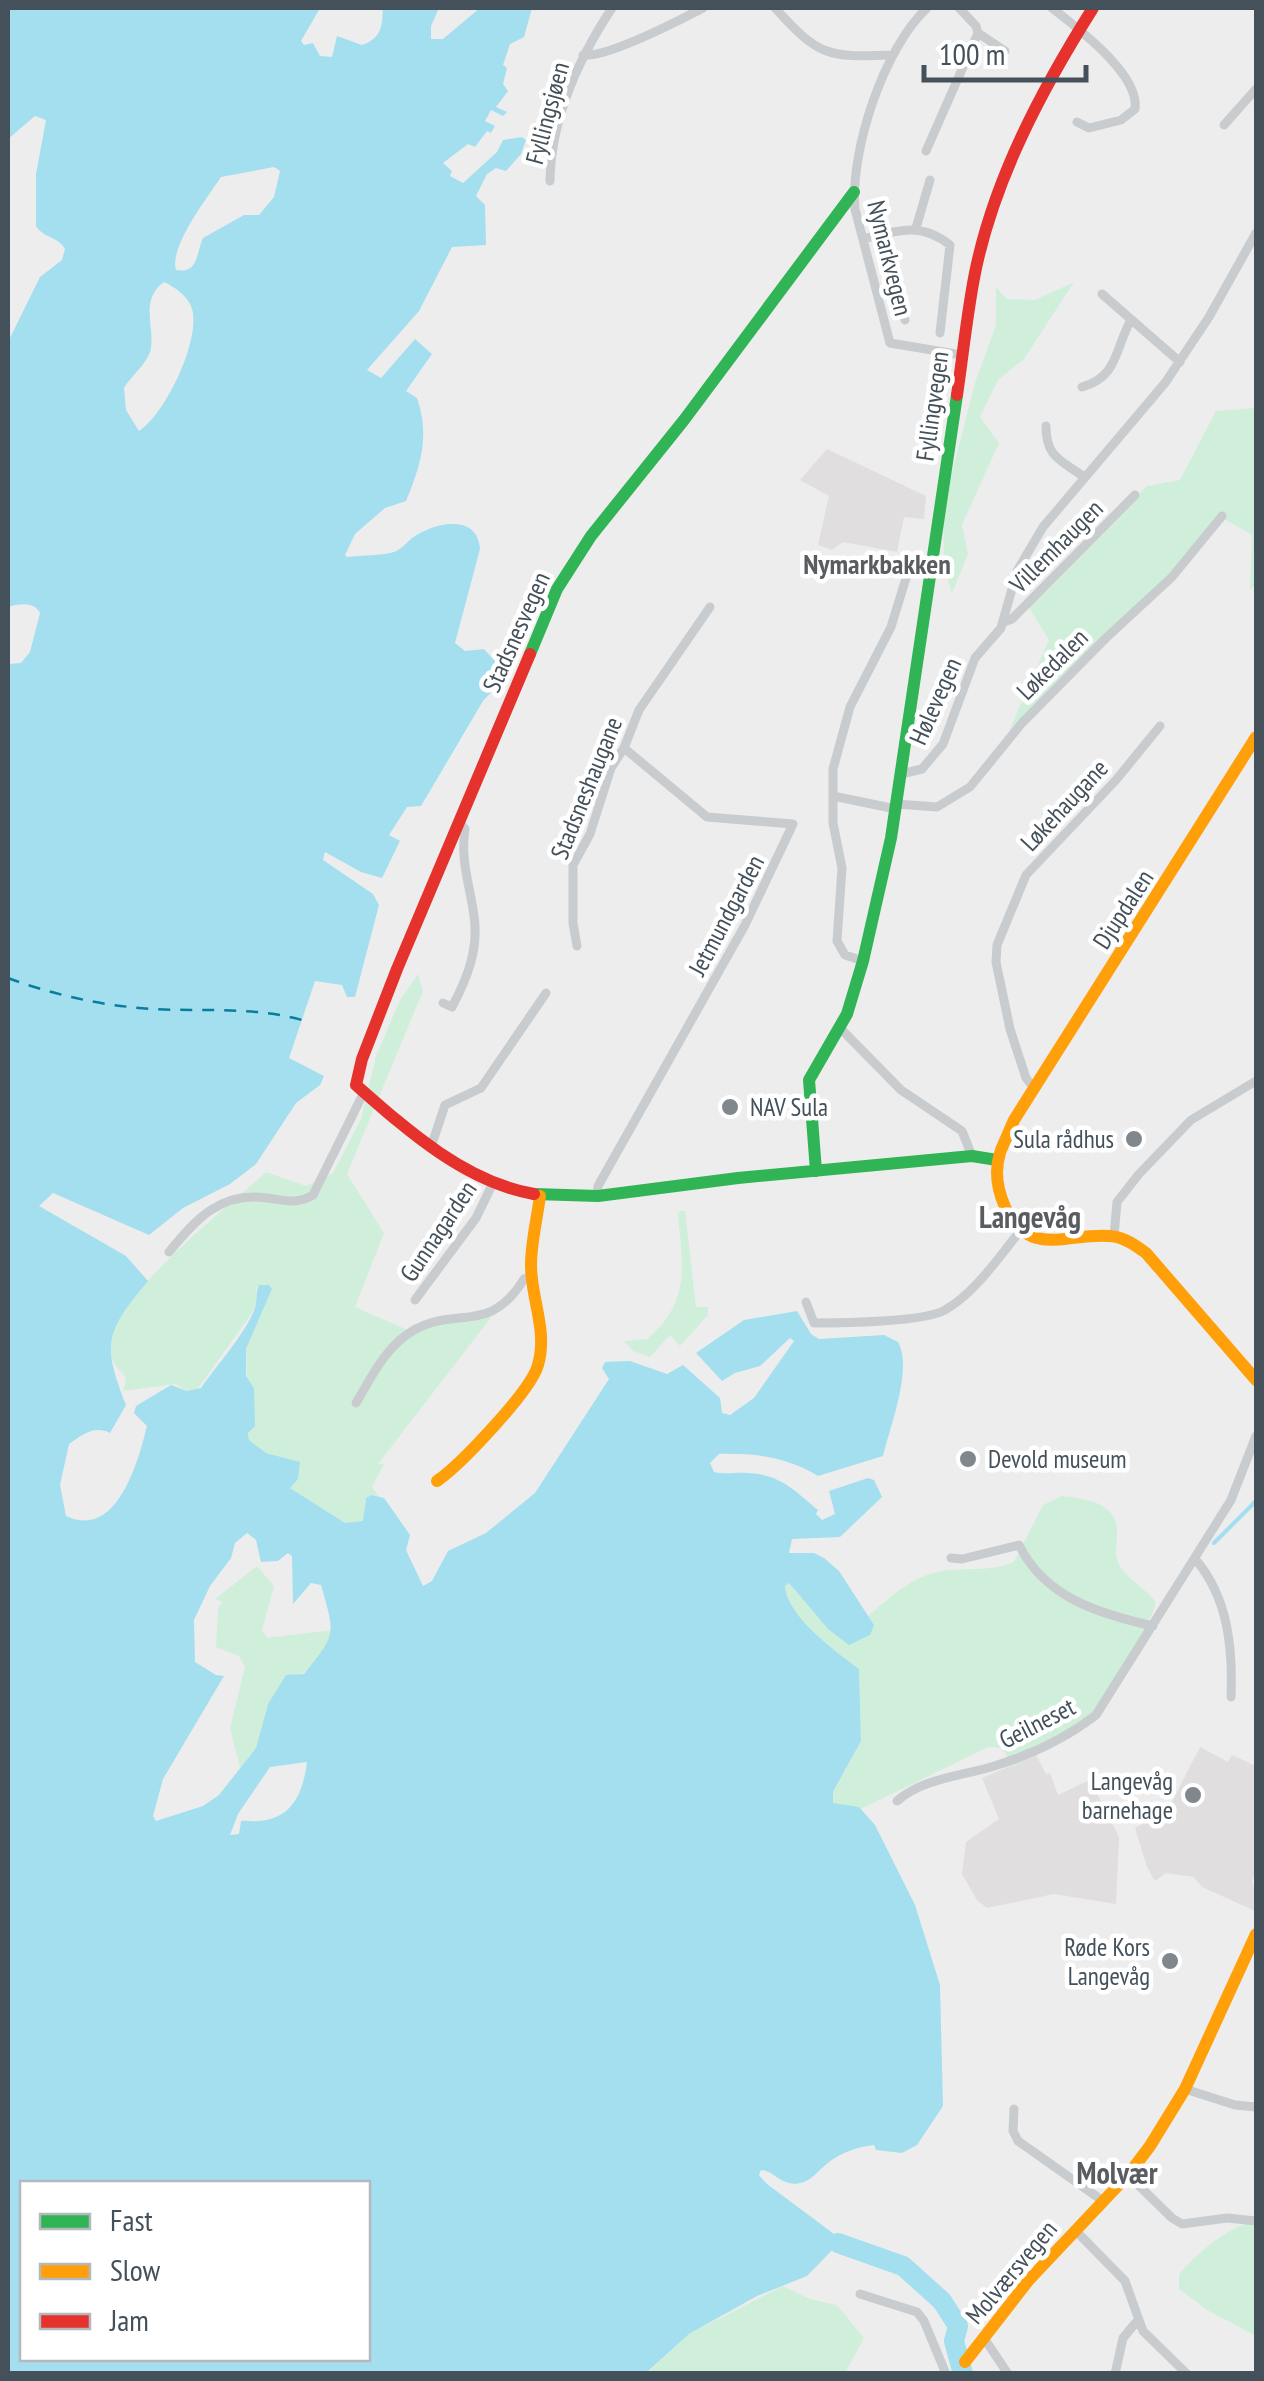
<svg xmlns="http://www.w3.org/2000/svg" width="1264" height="2381" font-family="'PT Sans Narrow',sans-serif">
<rect width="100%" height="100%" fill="#eeeded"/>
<path fill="#e0dedf" d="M827,449L926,496L924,519L904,517L897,552L843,542L832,550L818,545L829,496L800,480Z
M1200,1747L1228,1762L1232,1755L1256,1766V1870L1252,1881L1256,1897L1255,1911L1202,1887L1194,1877L1166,1873L1155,1881L1147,1867L1135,1828L1151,1819L1160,1825Z
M1036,1755L1046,1774L1050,1773L1058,1795L1090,1780L1119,1837L1116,1904L1054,1894L987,1908L977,1900L962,1874L966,1842L999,1819L982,1778Z"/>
<path fill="#d0efdb" d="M1074,282L1024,359L998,380L980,417L999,443L962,525L968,554L952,593L944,568L943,507L975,383L996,325V287L1007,299L1035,300Z
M1256,408V584L1250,590L1252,535L1221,517L1174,576L1009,731L1049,640L1025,601L1147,486L1180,480L1216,411Z
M418,974L423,991L347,1174L384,1233L355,1307L410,1331L496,1311L378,1464H384L372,1487L379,1496L372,1495L364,1502L366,1514L363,1521L345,1523L290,1488L300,1462L266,1453L249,1440L246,1349L272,1289L265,1284L256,1288L257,1302L250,1316L196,1391H187L175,1384L123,1391L126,1378C117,1367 108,1359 110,1344C115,1293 228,1208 266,1172L306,1186L333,1173L361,1119L376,1056L400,1000Z
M681,1211H685L696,1307H708V1315L680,1346L670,1335L650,1357L633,1351L624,1341L647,1339C692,1301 682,1265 678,1214Z
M1062,1496C1083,1498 1116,1502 1117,1530C1118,1544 1112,1555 1121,1568C1130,1580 1145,1589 1155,1601V1607L1133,1656L1097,1714L1014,1767L1002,1748L988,1747L861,1809L833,1804V1793L861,1741L859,1670C835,1651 788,1616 785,1586L789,1583L828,1629L874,1625L868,1616C894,1594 915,1573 950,1570C972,1568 994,1571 1014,1562L1043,1505Z
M257,1566L274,1586L262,1630L267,1638L333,1630C330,1647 313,1670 297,1676L268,1704L256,1748L240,1768L230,1728L245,1667L239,1656L216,1647L218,1609L222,1602L215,1599Z
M1247,2223L1256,2225V2336L1207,2310L1179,2289V2274C1199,2252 1219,2234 1247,2223Z
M783,2286L810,2299L837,2305L864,2338L845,2373L646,2374L689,2334Z"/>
<path fill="#a3dfee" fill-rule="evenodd" d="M8,8H320L301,41L304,45L313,43L320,56L332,57L337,36L362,45C382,38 382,26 383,8H439L431,26V39H443L480,8H532L524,37L510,44L503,65L507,68L503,84L508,91L496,107L507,112L503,116L491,110L485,121L495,126L491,133L487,131L475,147L468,144L443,163L452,171L450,176L463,183L497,152L503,140L522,137L526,140L521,154L506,171L496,168L487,174L476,196L485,205L486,245L452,247L419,311L367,370L381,378L415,339L432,354L406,391L417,398C430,435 421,465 406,501L385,508L355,534L345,555L347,557C362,555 380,556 394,552C402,549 407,542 412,538C434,522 478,513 480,549L455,643L465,651L484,649L495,661L498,685L483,701L421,806L407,807L389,835L400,841L382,878L361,872L325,852L323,860L373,894L379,905L355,997H347L342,985L315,981L289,1058L324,1076L320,1085L296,1103L256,1164L230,1184L183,1208L149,1235L53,1193L39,1206L126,1256L148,1281C106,1332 101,1342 126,1405L110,1433C94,1425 82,1435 69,1444L60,1485L66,1516C117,1540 138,1462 147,1426L134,1413L136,1406L171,1385L187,1391L201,1388C217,1365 246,1333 255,1308C258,1299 255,1293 259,1285H269L272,1289L246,1349V1376L254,1388L255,1426L248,1433L249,1440L266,1453L300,1462L298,1479L290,1488L345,1523L363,1521L366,1498L372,1495L384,1498L410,1535L406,1550L423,1586L432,1581L448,1551L486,1533L535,1493L609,1379L602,1368L605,1362L630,1361L667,1374L683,1365L720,1398L722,1413L730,1415L754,1398L794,1341L790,1338L760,1366L735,1373L722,1381L696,1353L744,1320L797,1311L811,1334L819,1339L884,1335L898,1342C913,1368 890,1427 883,1456L818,1476C787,1457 755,1453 719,1454L710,1463L714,1472C727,1475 735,1472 747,1473C780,1474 794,1490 818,1510L816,1514L822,1520L835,1514L829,1491L868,1478L874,1480L882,1497L840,1537L792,1539L789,1553H814L824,1558L839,1571L874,1625L870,1635L849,1645L828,1629L789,1583L785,1586C787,1616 835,1651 859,1669L861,1741L833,1792V1803L859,1807L875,1825L915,1905L940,1985L943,2106L917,2145L902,2153L876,2150L874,2145C858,2147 842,2152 829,2162C816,2172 808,2187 789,2183C778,2181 772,2171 761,2170L759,2175L767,2184L842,2240L807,2276L757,2296L689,2334L646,2373H8V664L21,663L30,652L40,613C34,601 18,604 8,607V342L40,277L62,260L65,249C59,237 43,238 36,226V174L46,120L35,116L8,139ZM274,167L280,171L274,197L259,215H244L203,238C196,253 199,274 176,270C169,247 207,198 221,177ZM164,282C175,287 189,297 192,309C201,340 165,415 139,431L126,410L124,388C131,376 149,362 151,348C154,323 140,300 164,282ZM247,1533L256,1540L261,1562L278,1561L288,1553L292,1556L293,1604L311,1583L321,1585C335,1635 337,1633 304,1674L286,1675L268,1704L256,1748L219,1795L203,1806L156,1821L153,1816L163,1779L224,1676L216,1675L195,1662L194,1620L210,1586L231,1558L235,1543ZM307,1762C303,1792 293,1819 258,1821C252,1822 247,1820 241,1821L239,1834L230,1835L238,1814L270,1767ZM22,2184H368V2358H22Z"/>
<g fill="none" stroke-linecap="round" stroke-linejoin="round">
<path stroke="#a3dfee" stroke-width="4" d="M1214,1543L1256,1501"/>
<path stroke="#a3dfee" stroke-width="20" d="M838,2243L903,2266L942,2301L958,2326L954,2341L963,2374"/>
<path stroke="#097d9b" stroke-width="2.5" stroke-dasharray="12 10" stroke-linecap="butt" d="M8,978C45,992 90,1003 130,1007C188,1014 245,1004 302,1020"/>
<path stroke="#c9ccce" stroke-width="9" d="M775,8C818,55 826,58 891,55
M927,8C884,48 850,150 855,209L890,343L962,355
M1052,8C1077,28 1140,74 1135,109L1121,120L1089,128L1077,122
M978,33L1005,51
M583,55C606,58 680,20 703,8
M1224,125L1256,89
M926,151L978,33L976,26L959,8
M550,181C551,119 579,58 612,8
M916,228L930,180
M887,232L894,281L905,320
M863,239C896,231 920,221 950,245L940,333
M1102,294L1180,362
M1082,387C1119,377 1115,347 1131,320
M1046,426C1046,458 1061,460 1084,477
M1004,622L1012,619L1135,495
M901,774L922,769L943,744L975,658L1001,628L1017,571L1043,527L1165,383L1209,317L1256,233
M833,796L896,809
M896,804L937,807L970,787L1022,723L1106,638L1172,577L1222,516
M577,946L573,923V865L590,834L611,768L624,748L639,710L710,607
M863,961L845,955L837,941L842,868L833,823V769L850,707L891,627L910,565
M443,1003L452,1007C467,979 479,949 474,916C470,885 460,861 465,829L459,822
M841,1029L901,1090L962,1131L972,1156
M1035,1089L1026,1078L1010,1029L996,962L997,945L1026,875L1116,780L1160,726
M432,1144L445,1105L481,1088L546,993
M597,1194L598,1186L745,925L793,824L707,817L624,748
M1114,1236L1117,1202L1139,1174L1191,1120L1256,1081
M169,1252C196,1219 221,1191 267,1198C284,1200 297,1205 313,1195L364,1092
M415,1300L476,1218L493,1183
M806,1302L814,1323C841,1323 925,1322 945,1310C974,1294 999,1257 1020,1231
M356,1403C372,1376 386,1346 414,1330C457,1306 490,1335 524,1279L532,1276
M951,1558L962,1559L1019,1545C1045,1598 1100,1614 1153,1626
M1196,1560C1228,1598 1233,1648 1231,1697
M897,1801C922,1779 960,1776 991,1767C1028,1756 1065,1739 1096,1715L1231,1500L1256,1436
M1185,2089L1235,2105L1256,2107
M1014,2109L1013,2131L1018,2141L1103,2201
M1128,2175L1172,2218L1182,2224L1227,2218L1256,2221
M1076,2231L1125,2281L1143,2331L1187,2374
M860,2294L917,2312L924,2321L946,2374
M984,2338L1008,2374
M1115,2374L1123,2338L1138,2320"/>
<path stroke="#30b455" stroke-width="12" d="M530,654L557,589L591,536L684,420L854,192
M816,1171L809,1080L847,1014L863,961L891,838L957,395
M534,1194L598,1196L738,1178L972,1156L997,1160"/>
<path stroke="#ff9f0a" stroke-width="12" d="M1001,1150L1014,1120L1256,737
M1000,1153C994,1172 997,1189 1005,1207C1030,1260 1067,1232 1110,1236C1124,1237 1135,1245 1146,1253L1256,1380
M437,1481C460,1465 531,1391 538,1365C548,1331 531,1299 531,1265C531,1243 537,1219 540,1196
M965,2362L1028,2281L1128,2175L1150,2146L1185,2089L1256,1934"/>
<path stroke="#e5322d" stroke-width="12" d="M957,395C963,355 967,313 975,273C994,179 1042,89 1093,8
M530,654L397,969L362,1059L356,1085C407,1130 465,1182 534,1194"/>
</g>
<g fill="#80878d" stroke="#fff" stroke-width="4">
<circle cx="730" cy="1107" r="10"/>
<circle cx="1134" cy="1139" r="10"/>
<circle cx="968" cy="1459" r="10"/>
<circle cx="1193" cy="1795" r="10"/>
<circle cx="1170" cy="1961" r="10"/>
</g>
<g text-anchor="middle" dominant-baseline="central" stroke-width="9" stroke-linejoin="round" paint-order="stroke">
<g font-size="25" fill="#44505a" stroke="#fff">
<text transform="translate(547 113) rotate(-75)">Fyllingsjøen</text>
<text transform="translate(890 258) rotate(76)">Nymarkvegen</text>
<text transform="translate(932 406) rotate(-82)">Fyllingvegen</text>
<text transform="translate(1056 546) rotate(-45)">Villemhaugen</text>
<text transform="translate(516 632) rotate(-66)">Stadsnesvegen</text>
<text transform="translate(1052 664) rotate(-45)">Løkedalen</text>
<text transform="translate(935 701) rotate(-66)">Hølevegen</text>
<text transform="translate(586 788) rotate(-68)">Stadsneshaugane</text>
<text transform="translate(1064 805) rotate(-47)">Løkehaugane</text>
<text transform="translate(1123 909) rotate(-57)">Djupdalen</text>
<text transform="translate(726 915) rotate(-62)">Jetmundgarden</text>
<text transform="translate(438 1231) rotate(-56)">Gunnagarden</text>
<text transform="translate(1037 1723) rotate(-27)">Geilneset</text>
<text transform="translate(1011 2272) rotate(-50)">Molværsvegen</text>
</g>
<g font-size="25" fill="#44505a" stroke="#fff" text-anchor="end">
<text x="750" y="1107" text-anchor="start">NAV Sula</text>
<text x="1114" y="1139">Sula rådhus</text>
<text x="988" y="1459" text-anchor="start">Devold museum</text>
<text x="1173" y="1781">Langevåg<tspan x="1173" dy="29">barnehage</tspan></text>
<text x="1150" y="1947">Røde Kors<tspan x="1150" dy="29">Langevåg</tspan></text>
</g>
<g font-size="28" font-weight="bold" fill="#595d61" stroke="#fff">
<text x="877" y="563">Nymarkbakken</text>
</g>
<g font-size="30" font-weight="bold" fill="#595d61" stroke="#fff">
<text x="1030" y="1216">Langevåg</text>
<text x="1117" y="2172">Molvær</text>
</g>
</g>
<rect width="1264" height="2381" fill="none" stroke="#44505a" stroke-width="20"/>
<rect x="20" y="2181" width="350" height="180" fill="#ffffff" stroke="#b4b9bd" stroke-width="2.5"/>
<rect x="40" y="2214" width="50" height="15" fill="#30b455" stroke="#b4b9bd" stroke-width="2.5"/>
<text x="110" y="2231" font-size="30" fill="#44505a">Fast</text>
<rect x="40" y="2264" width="50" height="15" fill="#ff9f0a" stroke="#b4b9bd" stroke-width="2.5"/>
<text x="110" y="2281" font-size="30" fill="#44505a">Slow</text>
<rect x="40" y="2314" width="50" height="15" fill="#e5322d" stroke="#b4b9bd" stroke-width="2.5"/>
<text x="110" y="2331" font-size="30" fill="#44505a">Jam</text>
<path d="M924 65v15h162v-15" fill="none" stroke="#44505a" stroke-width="5"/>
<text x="939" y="65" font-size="30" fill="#44505a" stroke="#ffffff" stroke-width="8" paint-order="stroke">100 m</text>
</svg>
